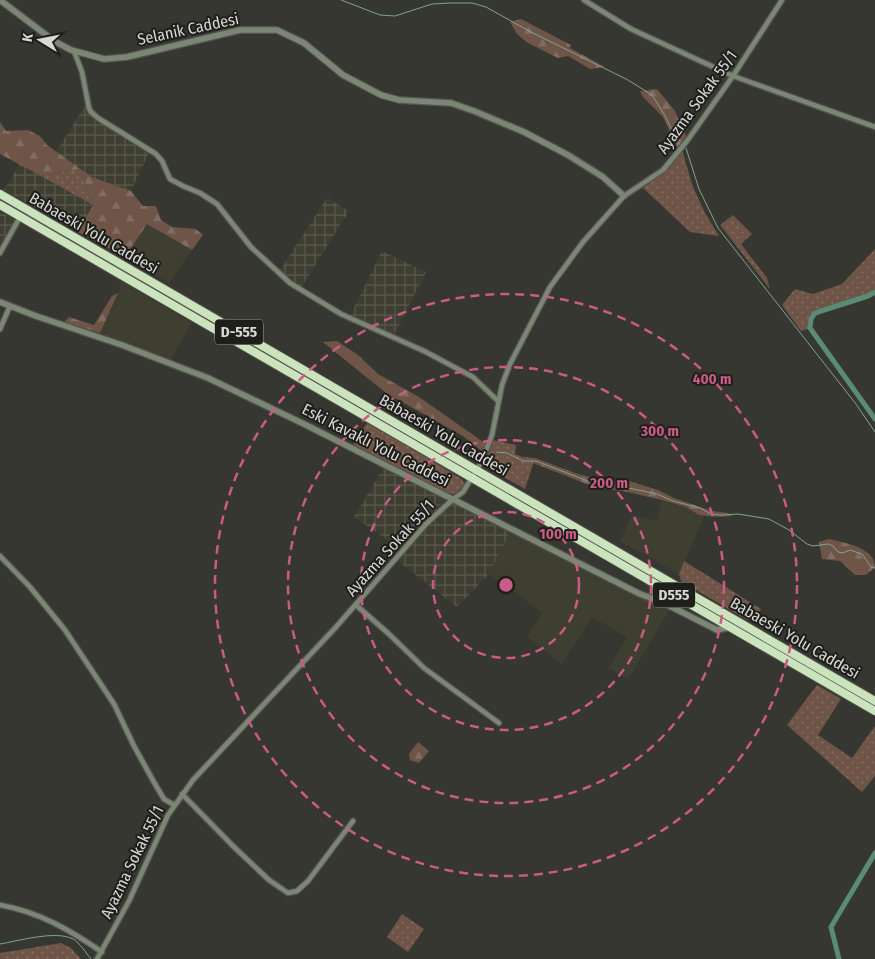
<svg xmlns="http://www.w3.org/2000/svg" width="875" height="959" font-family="'Fira Sans Condensed',sans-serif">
<defs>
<pattern id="industrial-grid" width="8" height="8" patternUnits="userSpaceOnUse" patternTransform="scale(1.25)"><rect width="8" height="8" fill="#3e3e31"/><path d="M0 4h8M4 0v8" fill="none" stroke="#59594e"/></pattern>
<pattern id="grass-dots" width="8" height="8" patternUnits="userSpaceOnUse" patternTransform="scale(1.25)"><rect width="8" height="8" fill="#6e5548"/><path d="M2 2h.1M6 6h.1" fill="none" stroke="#826d62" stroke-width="1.8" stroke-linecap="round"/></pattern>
<pattern id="forest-firs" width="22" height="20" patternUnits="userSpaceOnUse" patternTransform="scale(1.25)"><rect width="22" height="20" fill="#6e5548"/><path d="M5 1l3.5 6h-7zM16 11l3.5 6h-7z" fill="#826d62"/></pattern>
</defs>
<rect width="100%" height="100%" fill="#373731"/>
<path fill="#3e3e31" d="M147,223L192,250L169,283L125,257Z
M117,279L192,323L170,360L100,333L121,287Z
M662,500L686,507L699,515H705L679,574L620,541L632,515L657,521Z
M510,530L638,595L670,609L628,680L609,668L627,637L592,617L562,664L527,637L542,613L489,574Z"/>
<path fill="url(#industrial-grid)" d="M86,104L93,118L150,151L131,191L92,177L56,152Z
M20,164L93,205L78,232L4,190Z
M327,198L349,211L301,288L279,272Z
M0,212L14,219L12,228L0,250Z
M382,251L426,272L394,335L350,316Z
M384,467L446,499L401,549L354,517Z
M454,502L511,530L489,574L457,607L398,561L428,524L448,505Z"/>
<path fill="url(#grass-dots)" d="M682,150L693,187L705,213L719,236L690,232L641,186L664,171Z
M80,169L93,205L41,176Z
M733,215L752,234L741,244L767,278L770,289L720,225Z
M875,249V289C863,300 831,306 814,310L809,318L808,329L801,331L782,305L795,289L813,294L842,284Z
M367,423L421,454L463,480L464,485L456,494L447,493L353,445Z
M492,440L516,445L515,454L522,457L535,458L525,489L486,467L484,462Z
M684,561L761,609L756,618L747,620L681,581L679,574Z
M817,685L841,699L818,735L852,758L875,726V776L862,792L787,725Z
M402,914L424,929L408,952L387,937Z
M61,943L71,948L81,959H0V953Z"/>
<path fill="url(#forest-firs)" d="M521,19L571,45L570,48L605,67L590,69L568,56L558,58L528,43L517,34L510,22Z
M657,89L675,111L687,138L678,149L663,117L643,97L640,91Z
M0,122L6,131L28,130L40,136L47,145L92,177L131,191L143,206H156L161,220L172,227L196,229L203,235L192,250L147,224L125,257L78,232L93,205L80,169L41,176L0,154Z
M118,293L100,333L64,322L69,317L94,325L112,296Z
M337,341L358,355L378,374L419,397L486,444L483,452L463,436L386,393L323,342Z
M535,458L575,473L596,479L615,481H629L658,490L674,498L712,511L728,513L733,516L720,517L699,515L686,507L662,500L623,491L597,488L533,463Z
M829,539C844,543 875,547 875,567L866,575H855L840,561L822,559L819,542Z
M418,742L429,751L419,763L410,760L409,754Z"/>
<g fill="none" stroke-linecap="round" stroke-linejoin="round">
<path stroke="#80a392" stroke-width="1" d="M341,0L380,15L395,16L432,4L450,3H472L486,7L529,31L628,80L652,95L664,114L679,144
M686,148L699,189L718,228L856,404L875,432
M497,452L507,453L523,461H536L598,485H614L657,494L673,501L700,508L711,514L720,515L738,514L769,519L789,530L807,544L813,546L828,544L833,546L838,552L843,553L850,550L862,554L871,567L875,568
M0,944C18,941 56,930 73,939C80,943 86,953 91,959"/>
<path stroke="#5a8c75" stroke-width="5" d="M875,292L868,296L815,313L811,319L810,328L875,419
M839,959L831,927L875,853"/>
<defs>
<path id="minor" d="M584,0L631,29L733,76L875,127
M74,51L82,72L89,108L91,112L98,118L156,154L162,161L170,179L183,186L200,193L217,204L251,247L290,283L341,314L424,351L473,377L498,401
M0,253L20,217
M0,329L10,306
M0,556L30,587L65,630L114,704L134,746L155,784L164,799L174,805
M356,605L389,634L424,668L499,723
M182,794L233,846L269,880L288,893L297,891L308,881L353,821
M0,905C39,912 70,930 102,952
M97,959L129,901L168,815L193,780L336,627L426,524L452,500L463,492L482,461L492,435L502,385L510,364L550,287L583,242L624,196L663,170L687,141L733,76L782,0"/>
<path id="tertiary" d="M0,0L54,41L71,50L104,59L127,57L240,30H277L304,43L343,75L381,95L399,100L451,103L474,111L524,132L568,155L603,177L624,196
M0,302L36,316L122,345L208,378L304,424L640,594L662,602L717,630L730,627"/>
<path id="trunk" d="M0,194L875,701
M0,205L875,711"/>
</defs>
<use href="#minor" stroke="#54544e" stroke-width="7"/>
<use href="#tertiary" stroke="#54544e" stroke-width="8"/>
<use href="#trunk" stroke="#54544e" stroke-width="10"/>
<use href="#minor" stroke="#7b8675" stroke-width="4.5"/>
<use href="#tertiary" stroke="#7b8675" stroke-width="5.5"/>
<use href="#trunk" stroke="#cbe4bd" stroke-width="8"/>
</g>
<g fill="none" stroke="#ca5b85" stroke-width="2.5" stroke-dasharray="9 6">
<circle cx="506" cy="585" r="73"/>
<circle cx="506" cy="585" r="145"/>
<circle cx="506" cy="585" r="218"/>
<circle cx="506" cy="585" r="291"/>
</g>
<g text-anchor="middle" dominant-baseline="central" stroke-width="4" stroke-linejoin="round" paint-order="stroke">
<g fill="#1e1e1b" stroke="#a0a09c" stroke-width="1">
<rect x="215" y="319.5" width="48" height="25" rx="4"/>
<rect x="653" y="582.5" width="42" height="25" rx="4"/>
</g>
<g font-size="15" font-weight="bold" fill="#d8d8d4">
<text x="239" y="332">D-555</text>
<text x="674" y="595">D555</text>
</g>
<g font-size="16" fill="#d8d8d4" stroke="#1e1e1b">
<text transform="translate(188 29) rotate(-12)">Selanik Caddesi</text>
<text transform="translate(697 102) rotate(-54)">Ayazma Sokak 55/1</text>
<text transform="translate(94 233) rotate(30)">Babaeski Yolu Caddesi</text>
<text transform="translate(444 435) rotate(30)">Babaeski Yolu Caddesi</text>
<text transform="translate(376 445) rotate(27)">Eski Kavaklı Yolu Caddesi</text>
<text transform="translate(390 548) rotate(-48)">Ayazma Sokak 55/1</text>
<text transform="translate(795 638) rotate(30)">Babaeski Yolu Caddesi</text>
<text transform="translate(132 862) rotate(-64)">Ayazma Sokak 55/1</text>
</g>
</g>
<circle cx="506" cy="585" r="8" fill="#ca5b85" stroke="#1e1e1b" stroke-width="2.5"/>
<g font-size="15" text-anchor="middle" font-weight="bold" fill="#ca5b85" stroke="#1e1e1b" stroke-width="4" stroke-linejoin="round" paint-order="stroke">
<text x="712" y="384">400 m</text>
<text x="660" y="436">300 m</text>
<text x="609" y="488">200 m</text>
<text x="558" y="539">100 m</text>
</g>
<g transform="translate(40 40) rotate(280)" stroke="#1e1e1b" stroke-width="4" paint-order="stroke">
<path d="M0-4L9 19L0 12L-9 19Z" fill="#d8d8d4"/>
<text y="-8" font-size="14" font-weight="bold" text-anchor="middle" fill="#d8d8d4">K</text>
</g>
</svg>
